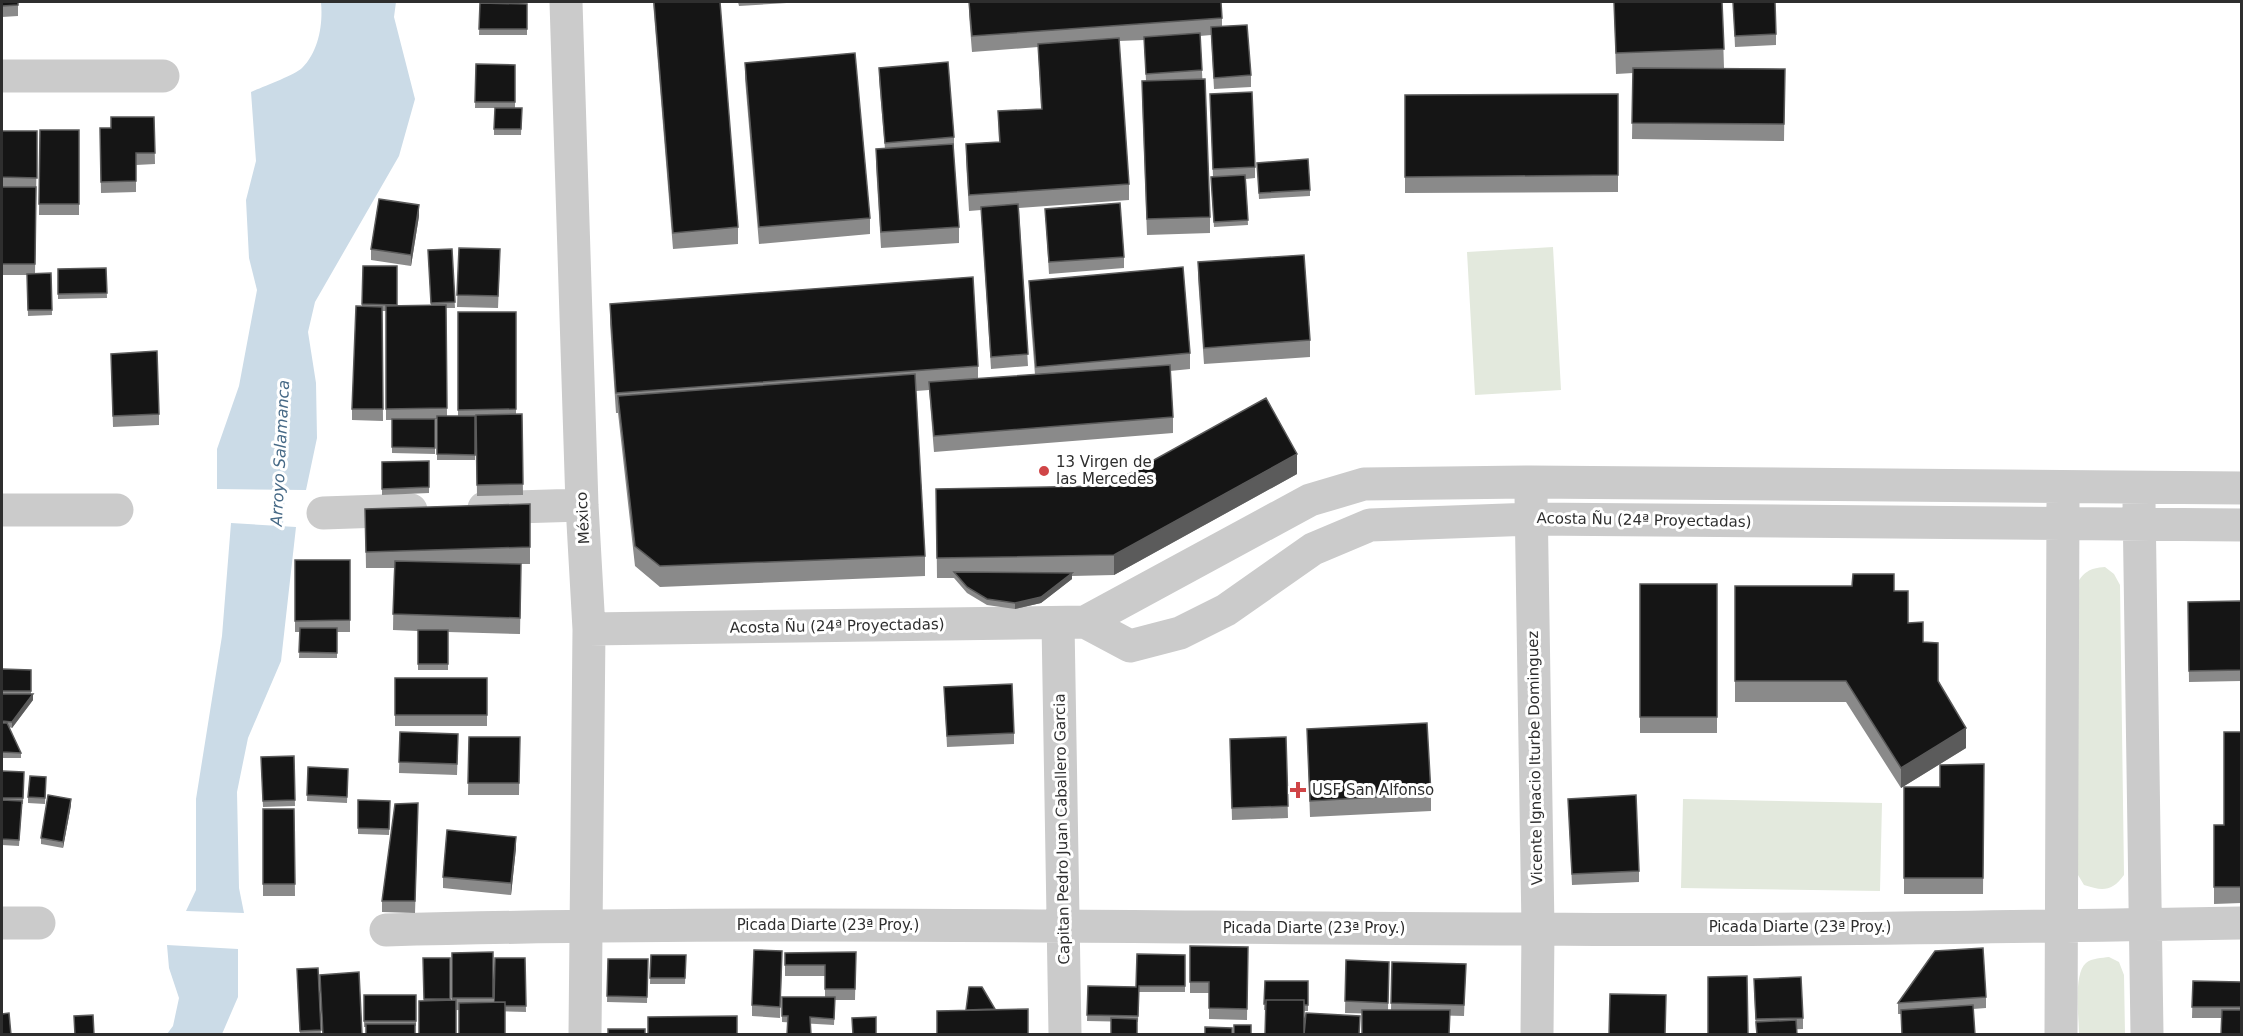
<svg xmlns="http://www.w3.org/2000/svg" width="2243" height="1036" font-family="'DejaVu Sans',sans-serif">
<rect width="100%" height="100%" fill="#fff"/>
<path fill="#e3e9dd" d="M1553,247L1561,390L1475,395L1467,252Z
M2105,567L2114,574L2120,585L2124,875C2112,892 2102,891 2084,885L2078,875L2075,586C2084,572 2089,568 2105,567Z
M1683,799L1882,803L1880,891L1681,888Z
M2109,957L2119,962L2124,975L2125,1034H2079C2079,1018 2073,974 2086,963C2092,958 2102,958 2109,957Z"/>
<path fill="#cbdbe7" d="M321,2H396L394,17L415,99L399,156L315,302L308,332L316,383L317,438L306,490L217,489V449L239,386L257,290L249,258L246,200L256,161L251,92C262,87 295,75 302,68C319,51 323,24 321,2Z
M231,523L296,527L281,661L248,738L237,792L239,888L244,913L186,911L196,890V799L222,636Z
M167,945L238,949V997L222,1034H167L173,1026L179,998L169,968Z"/>
<g fill="none" stroke-linecap="round" stroke-linejoin="round">
<path stroke="#cbdbe7" stroke-width="10" d="M277,540L281,477"/>
<path stroke="#cbcbcb" stroke-width="33" d="M566,2L582,505L589,629L585,1034
M2,76H163
M1531,496L1538,929L1537,1034
M2139,502L2147,1034
M484,508L582,505
M2,510H117
M323,513L411,510
M1085,622L1130,646L1180,633L1226,610L1313,549L1370,525L1532,519L2242,525
M1058,623L1065,1034
M589,629L1085,622L1310,500L1364,484L1530,482L2242,488
M2,923H39
M386,930C768,920 1150,928 1533,929C1769,931 2005,927 2242,923
M2061,1034L2063,502"/>
</g>
<path fill="#8a8a8a" d="M2,2H18V16L2,17Z
M653,2H720L738,227V244L673,249Z
M738,2H803L739,6Z
M969,2L1222,18V27L1251,75V87L1214,89L1211,35L1200,36L1210,217V233L1147,235L1142,97V81H1146L1144,40L1119,41L1129,184V200L1019,208L1028,366L991,369L981,210L969,211L966,161V144L999,142L998,111L1041,109L1038,47L972,52L969,15Z
M1235,2H1254L1236,3Z
M1614,2H1722L1724,68L1785,69L1784,141L1632,139L1633,73L1616,74Z
M1733,2L1776,34V45L1735,47Z
M480,3L527,4V35H479Z
M745,63L870,218V234L759,244L745,79Z
M476,64L515,65V108H475Z
M879,68L954,137V148H953L959,227V243L881,248L876,166V149H885L879,80Z
M1210,94L1255,167V178L1246,179L1248,225L1214,227L1211,183L1213,177Z
M1618,94V192L1405,193V95Z
M522,108L521,135H494V129Z
M154,117L155,164L136,165V192L101,193L100,128H111Z
M40,130H79V215H39Z
M2,131H37L35,274L51,273L52,315L28,316L27,275H2Z
M1257,163L1310,190V196L1259,199Z
M1045,209L1124,257V268L1049,274Z
M419,216L411,266L371,260V249Z
M459,248L500,260L498,308L457,307Z
M452,249L455,308H446L447,416H458V312H516V414H522L523,495L477,496L476,421H475V460H437V419H435V454L392,453V420H386V311H382L383,421L352,420V409L362,306L363,266L397,306L431,305L428,250Z
M1198,262L1310,340V357L1204,364L1198,278Z
M106,268L107,298L58,299V269Z
M1029,281L1190,353V369L1170,371L1173,417V433L934,452L929,390L916,391L925,556V576L660,587L635,566L618,413H616L610,324V304L978,366V379L1035,375L1029,297Z
M111,354L159,414V425L113,427Z
M429,461V493L382,495V462Z
M1297,474L1114,575L1072,576V579L1041,603L1015,609L987,605L967,593L954,578H937L936,489L1107,486Z
M530,504V564H520L521,580L520,634L448,632V670H418V631L393,630L394,568H366L365,509Z
M295,560H350V632H337V658H299L300,632H295Z
M1640,584H1717V733H1640Z
M1735,586H1852L1894,591L1908,623L1923,642L1966,748L1901,788L1846,702H1735Z
M2241,601V681L2189,682L2188,602Z
M2,669L31,670V694L33,700L12,728L9,727L21,753V758H2Z
M395,678H487V726H395Z
M944,687L1014,733V744L947,747Z
M1307,729L1431,794V811L1310,817Z
M400,732L458,745L457,775L399,773Z
M2241,732V903L2214,904V825H2224Z
M469,737H520L519,795H468Z
M1286,737L1288,818L1232,820L1230,739Z
M294,756L295,806L263,807L261,757Z
M1984,764L1983,894H1904V787H1940Z
M308,767L348,769L347,803L307,801Z
M2,771L24,772L23,804H22L19,846L2,845Z
M46,777L45,804L28,803V797Z
M1568,799L1639,871V882L1572,885Z
M358,800L390,801L389,835L358,834Z
M71,805L63,848L41,844V838Z
M263,809H294L295,896H263Z
M418,814L415,913L382,912V901Z
M516,848L511,895L443,888V877Z
M1190,946L1248,947L1247,1020L1209,1019V993H1190Z
M493,952V1002H494L525,958L526,1012L456,1010L424,1001L423,958H450V1000H452V953Z
M856,952L855,1000H835L834,1025L782,1022V997H825V976H785V953Z
M651,955H686L685,984H650Z
M1185,955V992H1139L1138,1022L1087,1021L1088,986L1136,987Z
M608,959H648L647,1003L607,1002Z
M1346,960L1389,962L1388,1010H1391L1392,962L1466,964L1464,1016L1345,1013Z
M782,962L780,1018L752,1016V1005Z
M318,968L321,1035H300L297,969Z
M1265,981H1308V1011L1264,1010Z
M2193,981L2241,982V1035L2222,1018H2192Z
M1754,990L1803,1018V1029L1756,1031Z
M364,995H416V1026L364,1027Z
M1986,997V1008L1973,1009L1975,1035H1902L1901,1014H1898V1003Z"/>
<path fill="#5b5b5b" d="M419,205V216L411,266V255Z
M1297,454V474L1114,575V555Z
M1072,573V579L1041,603L1015,609V603Z
M33,694V700L12,728V722Z
M1966,728V748L1901,788V768Z
M71,799V805L63,848V842Z
M516,837V848L511,895V883Z"/>
<path fill="#151515" stroke="#5b5b5b" stroke-width="1.5" d="M2,2H18V5L2,6Z
M654,2H720L738,227L673,233Z
M969,2H1221L1222,18L972,36Z
M1614,2H1722L1724,49L1616,53Z
M1733,2H1775L1776,34L1735,36Z
M480,3L527,4V29H479Z
M1247,25L1251,75L1214,78L1211,27Z
M1200,33L1202,70L1146,74L1144,37Z
M1119,38L1129,184L969,195L966,144L1000,142L998,111L1042,109L1038,44Z
M855,53L870,218L759,227L745,63Z
M948,62L954,137L885,143L879,68Z
M476,64L515,65V102H475Z
M1633,68L1785,69L1784,124L1632,123Z
M1205,79L1210,217L1147,219L1142,81Z
M1252,92L1255,167L1213,169L1210,94Z
M1618,94V175L1405,177V95Z
M495,108H522L521,129H494Z
M111,117H154L155,153H136V181L101,182L100,128H111Z
M40,130H79V204H39Z
M2,131H37V178L2,177Z
M953,144L959,227L881,232L876,149Z
M1308,159L1310,190L1259,193L1257,163Z
M1245,175L1248,220L1214,222L1211,177Z
M2,187H36L35,264H2Z
M379,199L419,205L411,255L371,249Z
M1120,203L1124,257L1049,262L1045,209Z
M1018,204L1028,354L991,357L981,207Z
M459,248L500,249L498,296L457,295Z
M452,249L455,302L431,303L428,250Z
M1304,255L1310,340L1204,348L1198,262Z
M363,266H397V305L362,304Z
M1183,267L1190,353L1036,367L1029,281Z
M106,268L107,293L58,294V269Z
M51,273L52,310H28L27,274Z
M973,277L978,366L616,393L610,304Z
M446,305L447,408L386,409V306Z
M356,306L382,307L383,409H352Z
M458,312H516V409L458,410Z
M157,351L159,414L113,416L111,354Z
M1170,365L1173,417L934,436L929,382Z
M915,374L925,556L660,566L635,546L618,396Z
M1266,398L1297,454L1114,555L937,558L936,489L1107,486Z
M522,414L523,484L477,485L476,415Z
M437,416H475V455L437,454Z
M392,419H435V448L392,447Z
M429,461V487L382,489V462Z
M530,504V547L366,552L365,509Z
M295,560H350V620L295,621Z
M395,561L521,564L520,618L393,614Z
M954,572L1072,573L1041,597L1015,603L987,599L967,587Z
M1853,574H1894V591H1908V623L1923,622V642L1938,643V681L1966,728L1901,768L1846,681H1735V586H1852Z
M1640,584H1717V717H1640Z
M2241,601V670L2189,671L2188,602Z
M300,628H337V653L299,652Z
M418,630H448V664H418Z
M2,669L31,670V691H2Z
M395,678H487V715H395Z
M1012,684L1014,733L947,736L944,687Z
M2,694H33L12,722L2,721Z
M2,723H7L21,753L2,752Z
M1427,723L1431,794L1310,801L1307,729Z
M400,732L458,734L457,764L399,762Z
M2224,732H2241V887H2214V825H2224Z
M469,737H520L519,783H468Z
M1286,737L1288,806L1232,808L1230,739Z
M294,756L295,800L263,801L261,757Z
M1984,764L1983,878H1904V787H1940V765Z
M308,767L348,769L347,797L307,795Z
M2,771L24,772L23,798H2Z
M30,776L46,777L45,798L28,797Z
M48,795L71,799L63,842L41,838Z
M1636,795L1639,871L1572,874L1568,799Z
M2,800L22,801L19,840L2,839Z
M358,800L390,801L389,829L358,828Z
M418,803L415,901H382L395,804Z
M263,809H294L295,884H263Z
M447,830L516,837L511,883L443,877Z
M1190,946L1248,947L1247,1009L1209,1008V982H1190Z
M1983,948L1986,997L1898,1003L1935,951Z
M754,950L782,951L780,1007L752,1005Z
M493,952V998H452V953Z
M856,952L855,989H825V965H785V953Z
M1137,954L1185,955V986H1139L1138,1016L1087,1015L1088,986L1136,987Z
M651,955H686L685,978H650Z
M423,958H450V999H424Z
M495,958H525L526,1006H505V1002H494Z
M608,959H648L647,997L607,996Z
M1346,960L1389,962L1388,1003L1345,1001Z
M1392,962L1466,964L1464,1005L1391,1003Z
M318,968L321,1030L300,1031L297,969Z
M359,972L362,1035H323L320,975Z
M1747,976L1748,1035H1708V977Z
M1801,977L1803,1018L1756,1019L1754,979Z
M1265,981H1308V1005H1304V1000H1266V1004H1264Z
M2193,981L2241,982V1007H2192Z
M969,987H982L995,1009L966,1010Z
M1610,994L1666,995L1665,1035H1609Z
M364,995H416V1021H364Z
M782,997H835L834,1019L810,1017L811,1035H787L788,1016H782Z
M456,1000V1035H419V1001Z
M1266,1000H1304V1035H1265Z
M505,1002V1035H459V1003Z
M1973,1005L1975,1035H1902L1901,1010Z
M1028,1009V1035H937V1011Z
M1362,1010H1450L1449,1035H1362Z
M2222,1010H2241V1035H2221Z
M9,1013L11,1035H2V1014Z
M1306,1013L1360,1016L1359,1035H1304Z
M93,1015L94,1035H75L74,1016Z
M737,1016V1035H648V1017Z
M876,1017V1035H853L852,1018Z
M1111,1018L1137,1019V1035H1111Z
M1796,1020L1797,1035H1757L1756,1022Z
M366,1024H415V1035H366Z
M1234,1025H1251V1035H1234Z
M1205,1027L1232,1028V1035H1205Z
M608,1029H645V1035H608Z"/>
<g fill="#d04547" stroke="#fff" stroke-width="2">
<circle cx="1044" cy="471" r="6"/>
<path d="M1295 781h6v6h6v6h-6v6h-6v-6h-6v-6h6z"/>
</g>
<g text-anchor="middle" dominant-baseline="central" stroke-width="6" stroke-linejoin="round" paint-order="stroke">
<g font-size="15" fill="#2e2e2e" stroke="#fff" text-anchor="start">
<text x="1056" y="462">13 Virgen de<tspan x="1056" dy="17">las Mercedes</tspan></text>
<text x="1312" y="790">USF San Alfonso</text>
</g>
<g font-size="15" fill="#2e2e2e" stroke="#fff">
<text transform="translate(583 518) rotate(-93)">México</text>
<text transform="translate(1644 520) rotate(1)">Acosta Ñu (24ª Proyectadas)</text>
<text transform="translate(837 626) rotate(-1)">Acosta Ñu (24ª Proyectadas)</text>
<text transform="translate(1535 758) rotate(-91)">Vicente Ignacio Iturbe Dominguez</text>
<text transform="translate(1062 829) rotate(-91)">Capitan Pedro Juan Caballero Garcia</text>
<text x="828" y="925">Picada Diarte (23ª Proy.)</text>
<text x="1800" y="927">Picada Diarte (23ª Proy.)</text>
<text x="1314" y="928">Picada Diarte (23ª Proy.)</text>
</g>
<g font-size="16" font-style="italic" fill="#466986" stroke="#fff">
<text transform="translate(280 453) rotate(-87)">Arroyo Salamanca</text>
</g>
</g>
<rect width="2243" height="1036" fill="none" stroke="#2e2e2e" stroke-width="6"/>
</svg>
